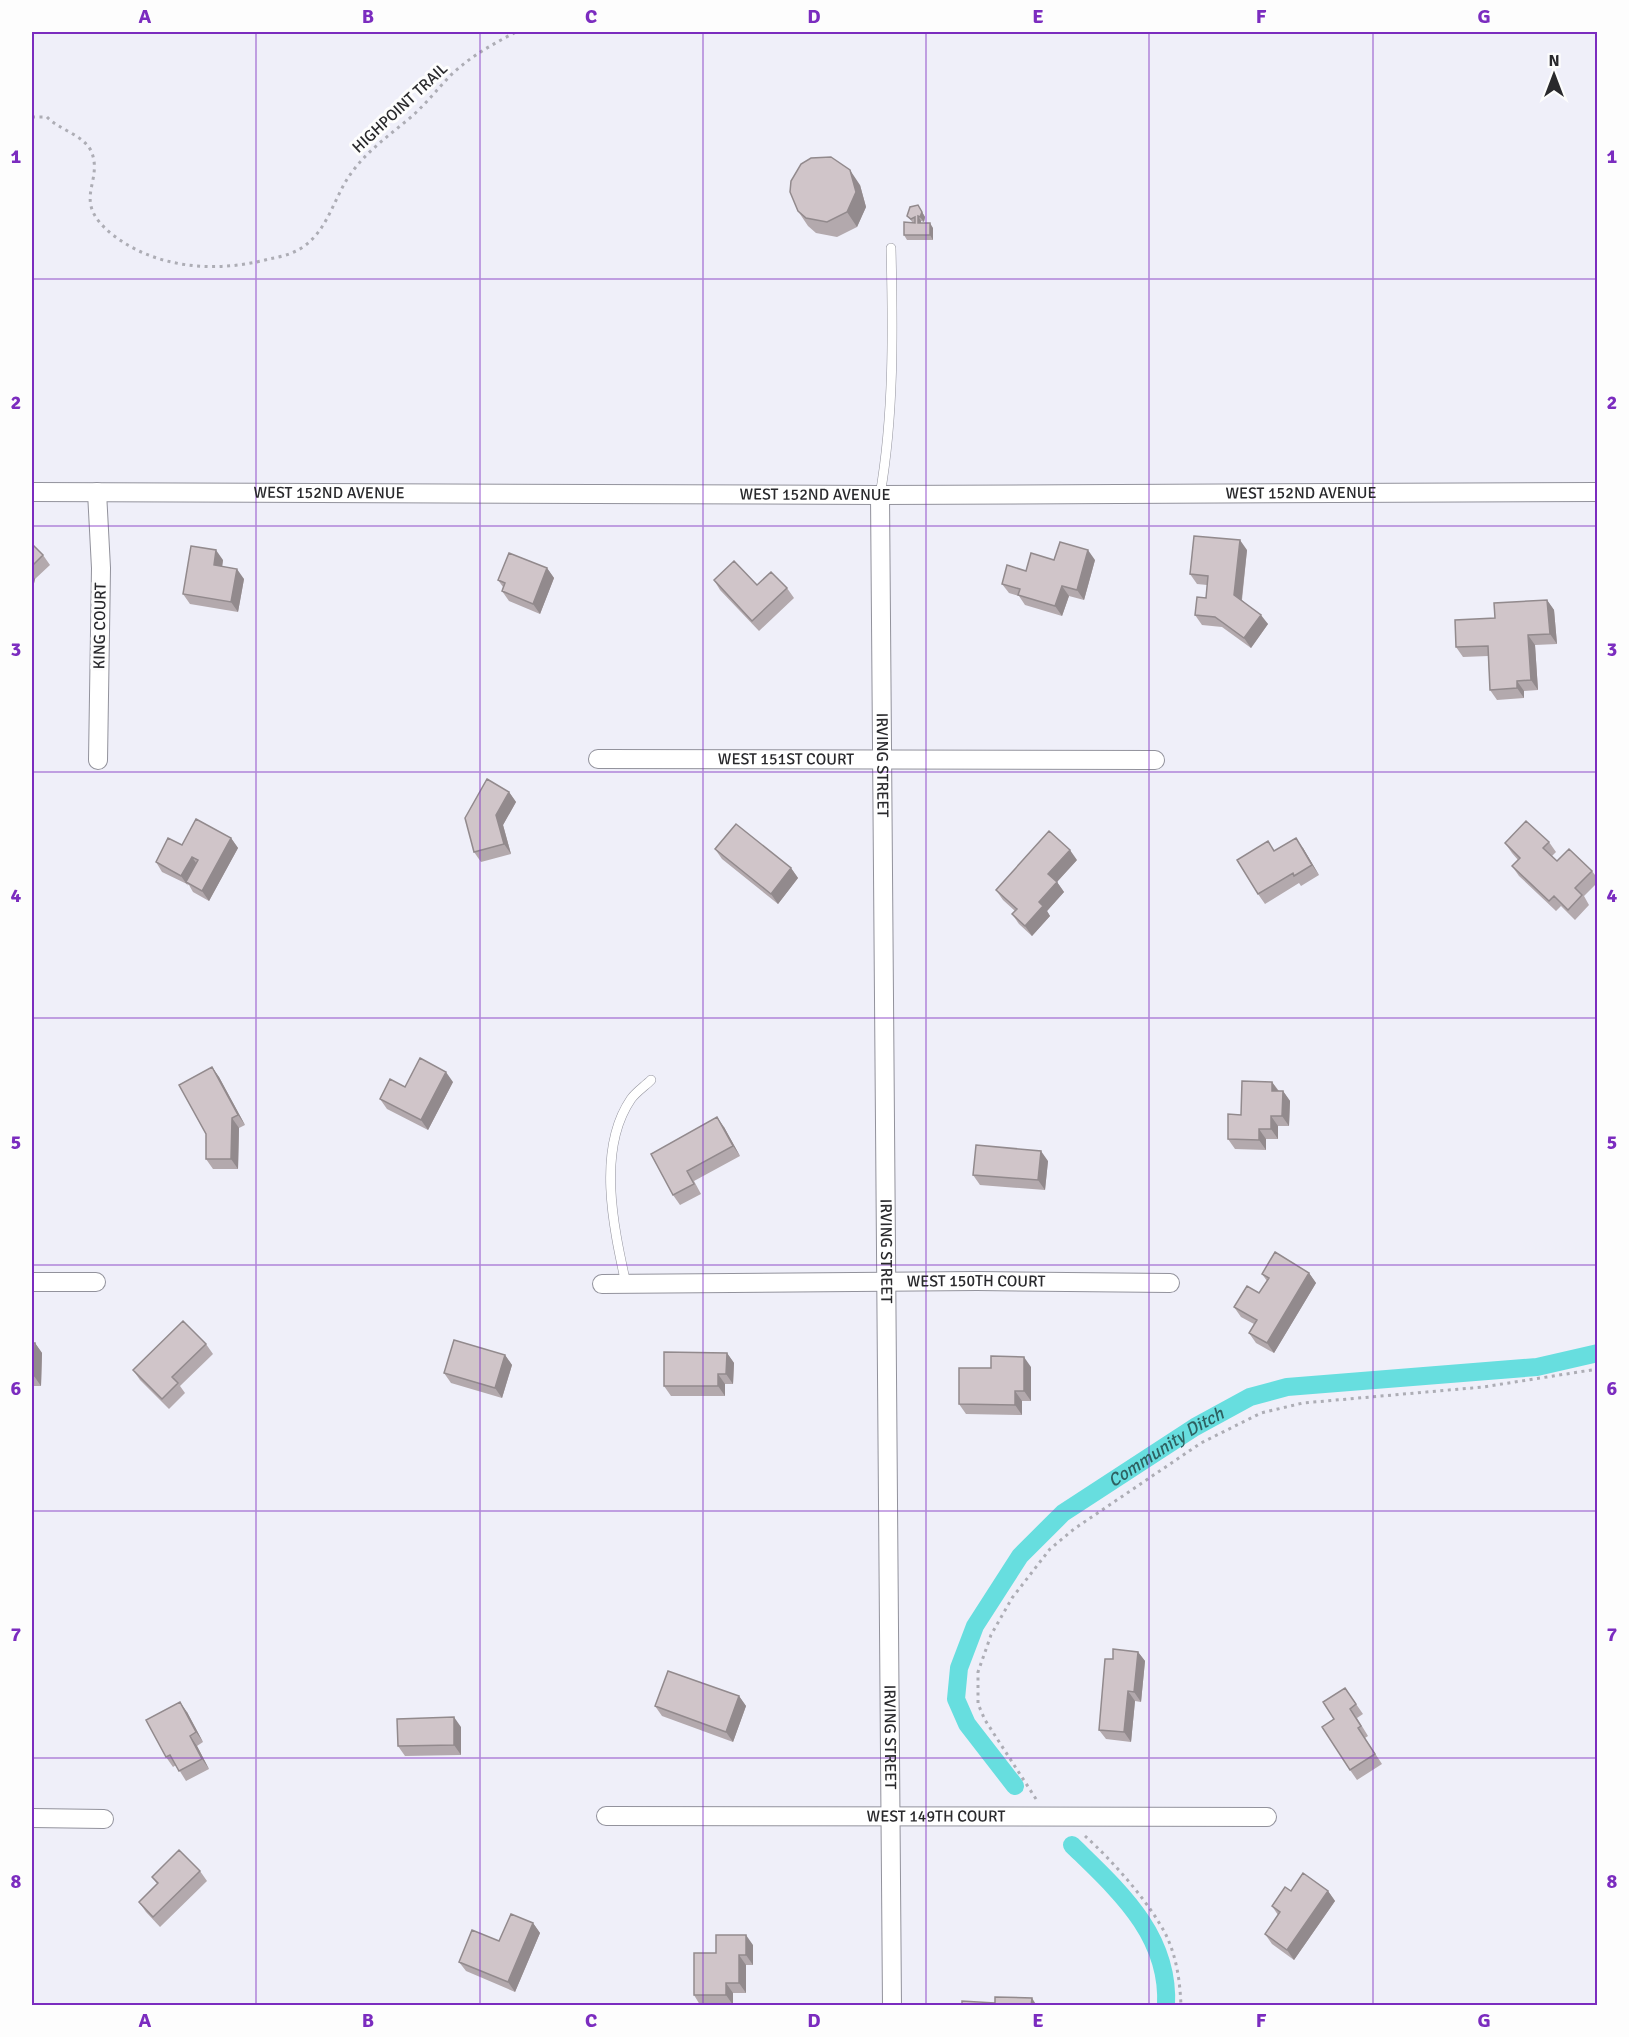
<svg xmlns="http://www.w3.org/2000/svg" width="1629" height="2037" font-family="Signika,sans-serif">
<rect width="100%" height="100%" fill="#efeff9"/>
<g fill="none" stroke-linecap="round" stroke-linejoin="round">
<g stroke="#67dedf" stroke-width="18">
<path id="s1" d="M1015,1786L967,1724L956,1699L959,1668L975,1626L1020,1556L1063,1513L1195,1427L1250,1397L1287,1387L1537,1367L1598,1353"/>
<path d="M1072,1845C1118,1890 1170,1935 1166,2006"/>
</g>
<defs>
<path id="lane" d="M880,495C894,415 893,329 891,248
M626,1284C614,1229 596,1150 631,1099C636,1092 645,1086 651,1080"/>
<g id="street">
<path id="s2" d="M32,492L880,495L1598,492"/>
<path d="M97,492L101,568L98,760"/>
<path id="s3" d="M880,495L892,2006"/>
<path id="s4" d="M598,759L1155,760"/>
<path d="M32,1282H96"/>
<path id="s5" d="M602,1284L977,1281L1170,1283"/>
<path id="s6" d="M606,1816L1267,1817"/>
<path d="M32,1818L104,1819"/>
</g>
</defs>
<use href="#lane" stroke="#92929c" stroke-width="10"/>
<use href="#street" stroke="#92929c" stroke-width="20"/>
<path stroke="#adadb5" stroke-width="3" stroke-dasharray="3 4.5" stroke-linecap="butt" d="M32,117H47C59,130 85,135 92,153C103,184 70,201 113,235C157,269 217,273 269,259C280,257 293,254 303,247C329,229 334,196 352,172C369,149 390,135 411,117C426,104 438,88 452,74C471,56 493,44 516,32
M1036,1799L985,1720L978,1704V1672L991,1635L1012,1598L1050,1549L1074,1529L1201,1443L1261,1413L1303,1403L1483,1387L1598,1369
M1085,1836C1112,1860 1151,1904 1167,1937C1177,1959 1180,1982 1181,2006"/>
<use href="#lane" stroke="#fff" stroke-width="9"/>
<use href="#street" stroke="#fff" stroke-width="18"/>
</g>
<path fill="#b3a9ad" d="M860,185L866,207L857,227L837,237L816,233L808,226L798,211Z
M918,205L925,217L924,222L921,221V223L933,228V240H907L904,235L913,223L907,216Z
M32,544L43,555L50,565L35,579L32,592Z
M1247,550L1242,600L1268,624L1251,648L1222,627L1202,625L1195,615L1206,598L1207,585L1197,584L1190,574Z
M223,560L222,566L244,579L238,612L190,604L183,594Z
M1054,560H1095L1084,600L1069,596L1062,616L1025,605L1019,596L1009,593L1002,584L1026,571Z
M547,568L554,578L540,614L509,601L502,591L503,587L498,580Z
M714,580L787,588L794,598L759,631L720,590Z
M1547,600L1554,610L1557,644L1535,645L1538,690L1524,691V698L1497,700L1490,690L1488,656L1463,657L1456,647L1495,618Z
M509,792L516,802L503,825L511,854L481,862L474,852Z
M231,838L238,848L209,901L193,892L189,885L162,872L156,862L182,845Z
M1549,842L1556,852L1552,856L1557,861L1592,871L1598,879V882L1584,896L1589,905L1575,920L1561,906L1556,911L1519,876L1512,866L1518,860L1512,853L1505,843Z
M1303,848L1319,875L1301,886L1299,883L1265,904L1258,894L1275,851Z
M715,849L791,868L798,878L778,904L722,859Z
M1077,860L1057,882L1064,892L1047,911L1050,916L1032,936L1019,924L1012,914L1015,911L1003,900L996,890Z
M212,1067L219,1077L245,1125L239,1128L238,1169H213L206,1159Z
M453,1082L428,1130L387,1109L380,1099L405,1087Z
M1272,1082L1279,1091H1283L1290,1101L1289,1126H1278V1139H1266V1150L1235,1149L1228,1139L1241,1115Z
M724,1127L740,1156L694,1181L701,1194L680,1205L673,1195L651,1154Z
M1048,1161L1045,1190L980,1185L973,1175Z
M1309,1273L1316,1283L1274,1353L1256,1343L1249,1333L1254,1324L1241,1317L1234,1307L1259,1293L1267,1281L1262,1274Z
M32,1343H35L42,1353L41,1386H32Z
M206,1344L213,1354L180,1386L185,1393L169,1409L140,1380L133,1370Z
M727,1353L734,1363L733,1384H725V1396H671L664,1386Z
M505,1355L512,1365L502,1398L451,1383L444,1373Z
M1031,1367V1401H1022V1415L966,1414L959,1404L991,1368Z
M1138,1652L1145,1661L1141,1702L1135,1701L1131,1742L1106,1739L1099,1730L1113,1659Z
M1345,1688L1363,1714L1357,1718L1368,1736L1365,1738L1382,1764L1357,1780L1350,1770L1334,1719Z
M739,1696L746,1706L733,1742L662,1716L655,1706Z
M187,1712L203,1742L197,1746L209,1769L186,1781L176,1765L173,1767L166,1757Z
M461,1727V1755L405,1756L398,1746Z
M200,1871L207,1881L160,1927L146,1912L139,1902L157,1884L152,1877Z
M1291,1891H1328L1335,1901L1294,1960L1272,1944L1265,1934L1278,1915L1272,1906Z
M533,1923L540,1933L515,1992L466,1971L459,1962Z
M753,1945V1965H746V1993H733V2005H700L694,1995L716,1953Z"/>
<path fill="#928a8d" d="M850,170L860,185L866,207L857,227L847,212Z
M918,205L925,217L924,222L920,217Z
M918,216L921,221V228L918,223Z
M930,223L933,228V240L930,235Z
M1240,540L1247,550L1241,605L1234,595Z
M216,550L223,560L221,575L214,565Z
M1088,550L1095,560L1084,600L1077,590Z
M547,568L554,578L540,614L533,604Z
M237,569L244,579L238,612L231,602Z
M32,574L35,579L32,592Z
M1062,586L1069,596L1062,616L1055,606Z
M1547,600L1554,610L1557,644L1550,634Z
M1261,615L1268,624L1251,648L1244,638Z
M1528,635L1535,645L1538,690L1531,680Z
M1517,681L1524,691V698L1517,688Z
M509,792L516,802L503,825L511,854L504,844L496,815Z
M231,838L238,848L209,901L202,891Z
M1296,838L1303,848L1319,875L1312,865Z
M1070,850L1077,860L1055,884L1048,874Z
M192,857L199,867L186,882L188,886L181,876Z
M791,868L798,878L778,904L771,894Z
M1057,882L1064,892L1047,911L1050,916L1032,936L1025,926L1039,902Z
M212,1067L219,1077L245,1125L238,1115Z
M446,1072L453,1082L428,1130L421,1120Z
M1272,1082L1279,1092L1272,1091Z
M1283,1091L1290,1101L1289,1126L1282,1116Z
M1271,1116L1278,1126V1139L1271,1129Z
M717,1117L724,1127L740,1156L733,1146Z
M232,1118L239,1128L238,1169L231,1159Z
M1259,1129L1266,1139V1150L1259,1140Z
M32,1139L34,1143V1197L32,1192Z
M1041,1151L1048,1161L1045,1190L1038,1180Z
M1309,1273L1316,1283L1274,1353L1267,1343Z
M35,1343L42,1353L41,1386L34,1376Z
M727,1353L734,1363L733,1384L726,1374Z
M505,1355L512,1365L502,1398L495,1388Z
M1024,1357L1031,1367V1401L1024,1391Z
M718,1374L725,1384V1396L718,1386Z
M1015,1391L1022,1401V1415L1015,1405Z
M1138,1652L1145,1661L1141,1702L1134,1692Z
M1128,1691L1135,1701L1131,1742L1124,1732Z
M739,1696L746,1706L733,1742L726,1732Z
M180,1702L187,1712L203,1742L196,1732Z
M454,1717L461,1727V1755L454,1745Z
M190,1736L197,1746L209,1769L202,1759Z
M1328,1891L1335,1901L1294,1960L1287,1950Z
M533,1923L540,1933L515,1992L508,1982Z
M746,1935L753,1945V1965L746,1955Z
M739,1955L746,1965V1993L739,1983Z
M726,1983L733,1993V2005L726,1995Z
M1032,1998L1037,2006H1031Z"/>
<path fill="#d0c5c9" stroke="#928a8d" stroke-width="1.5" d="M831,157L850,170L856,192L847,212L827,222L806,218L798,211L790,192L791,181L801,164L811,158Z
M918,205L922,212L920,217L918,216V223H930V235H904V222L915,223V217L911,219L907,216L910,207Z
M1194,536L1240,540L1234,595L1261,615L1244,638L1215,617L1195,615L1197,597L1206,598L1208,576L1190,574Z
M1060,542L1088,550L1077,590L1062,586L1055,606L1018,595L1020,589L1002,584L1007,565L1026,571L1031,553L1054,560Z
M32,544L43,555L32,566Z
M191,546L216,550L214,565L237,569L231,602L183,594Z
M509,553L547,568L533,604L502,591L505,583L498,580Z
M734,561L757,585L771,572L787,588L752,621L714,580Z
M1547,600L1550,634L1528,635L1531,680L1517,681V688L1490,690L1488,646L1456,647L1455,620L1495,618L1494,603Z
M487,779L509,792L496,815L504,844L474,852L465,818Z
M196,819L231,838L202,891L186,882L198,860L192,857L181,876L156,862L168,838L182,845Z
M1526,821L1549,842L1543,848L1557,861L1569,849L1592,871L1575,888L1582,895L1568,910L1554,896L1549,901L1512,866L1520,858L1505,843Z
M736,824L791,868L771,894L715,849Z
M1049,831L1070,850L1048,874L1057,882L1039,902L1043,906L1025,926L1012,914L1017,909L996,890Z
M1296,838L1312,865L1294,876L1293,873L1258,894L1237,860L1268,841L1274,851Z
M420,1058L446,1072L421,1120L380,1099L390,1079L405,1087Z
M212,1067L238,1115L232,1118L231,1159H206V1134L179,1085Z
M1242,1081L1272,1082V1091H1283L1282,1116H1271V1129H1259V1140L1228,1139V1114L1241,1115Z
M717,1117L733,1146L687,1171L694,1184L673,1195L651,1154Z
M976,1145L1041,1151L1038,1180L973,1175Z
M1275,1252L1309,1273L1267,1343L1249,1333L1257,1320L1234,1307L1247,1286L1259,1293L1269,1278L1262,1274Z
M183,1321L206,1344L172,1377L178,1383L162,1399L133,1370Z
M454,1340L505,1355L495,1388L444,1373Z
M32,1343H35L34,1376H32Z
M664,1352L727,1353L726,1374H718V1386H664Z
M991,1356L1024,1357V1391H1015V1405L959,1404V1368H991Z
M1113,1649L1138,1652L1134,1692L1128,1691L1124,1732L1099,1730L1105,1659H1113Z
M668,1671L739,1696L726,1732L655,1706Z
M1345,1688L1356,1704L1350,1709L1361,1726L1358,1728L1375,1754L1350,1770L1322,1727L1334,1719L1323,1702Z
M180,1702L196,1732L190,1736L202,1759L179,1771L170,1755L166,1757L146,1720Z
M454,1717V1745L398,1746L397,1719Z
M179,1850L200,1871L153,1917L139,1902L158,1883L152,1877Z
M1303,1873L1328,1891L1287,1950L1265,1934L1280,1912L1272,1906L1285,1887L1291,1891Z
M511,1914L533,1923L508,1982L459,1962L472,1930L499,1941Z
M716,1935H746V1955H739V1983H726V1995H694V1953H716Z
M995,1997L1032,1998L1031,2006H962V2001L995,2003Z"/>
<path fill="none" stroke="#7b2cbf" stroke-width="1.5" stroke-opacity="0.55" d="M256,32V2006M480,32V2006M703,32V2006M926,32V2006M1149,32V2006M1373,32V2006M32,279H1598M32,526H1598M32,772H1598M32,1018H1598M32,1265H1598M32,1511H1598M32,1758H1598"/>
<g text-anchor="middle" dominant-baseline="central" stroke-width="6" stroke-linejoin="round" paint-order="stroke">
<g font-size="16" fill="#29292c" stroke="#fdfdfd">
<text transform="translate(400 108) rotate(-43)">HIGHPOINT TRAIL</text>
<text stroke="none"><textPath href="#s2" startOffset="297">WEST 152ND AVENUE</textPath></text>
<text stroke="none"><textPath href="#s2" startOffset="1269">WEST 152ND AVENUE</textPath></text>
<text stroke="none"><textPath href="#s2" startOffset="783">WEST 152ND AVENUE</textPath></text>
<text transform="translate(100 626) rotate(-89)">KING COURT</text>
<text stroke="none"><textPath href="#s4" startOffset="188">WEST 151ST COURT</textPath></text>
<text stroke="none"><textPath href="#s3" startOffset="270">IRVING STREET</textPath></text>
<text stroke="none"><textPath href="#s3" startOffset="756">IRVING STREET</textPath></text>
<text stroke="none"><textPath href="#s5" startOffset="374">WEST 150TH COURT</textPath></text>
<text stroke="none"><textPath href="#s3" startOffset="1242">IRVING STREET</textPath></text>
<text stroke="none"><textPath href="#s6" startOffset="330">WEST 149TH COURT</textPath></text>
</g>
<g font-size="18" font-style="italic" fill="#2e6161" stroke="#fdfdfd">
<text stroke="none"><textPath href="#s1" startOffset="448">Community Ditch</textPath></text>
</g>
</g>
<rect width="1629" height="2037" fill="none" stroke="#fdfdfd" stroke-width="66"/>
<g transform="translate(1554 75)" stroke="#fdfdfd" stroke-width="4.5" paint-order="stroke">
<path d="M0-4.5L10 22L0 15L-10 22Z" fill="#29292c"/>
<text y="-9" font-size="16" font-weight="bold" text-anchor="middle" fill="#29292c">N</text>
</g>
<rect x="33" y="33" width="1563" height="1971" fill="none" stroke="#7b2cbf" stroke-width="2"/>
<g font-size="20" text-anchor="middle" font-weight="bold" fill="#7b2cbf">
<text x="145" y="23">A</text>
<text x="368" y="23">B</text>
<text x="591" y="23">C</text>
<text x="814" y="23">D</text>
<text x="1038" y="23">E</text>
<text x="1261" y="23">F</text>
<text x="1484" y="23">G</text>
<text x="16" y="163">1</text>
<text x="1612" y="163">1</text>
<text x="16" y="409">2</text>
<text x="1612" y="409">2</text>
<text x="16" y="656">3</text>
<text x="1612" y="656">3</text>
<text x="16" y="902">4</text>
<text x="1612" y="902">4</text>
<text x="16" y="1149">5</text>
<text x="1612" y="1149">5</text>
<text x="16" y="1395">6</text>
<text x="1612" y="1395">6</text>
<text x="16" y="1641">7</text>
<text x="1612" y="1641">7</text>
<text x="16" y="1888">8</text>
<text x="1612" y="1888">8</text>
<text x="145" y="2027">A</text>
<text x="368" y="2027">B</text>
<text x="591" y="2027">C</text>
<text x="814" y="2027">D</text>
<text x="1038" y="2027">E</text>
<text x="1261" y="2027">F</text>
<text x="1484" y="2027">G</text>
</g>
</svg>
